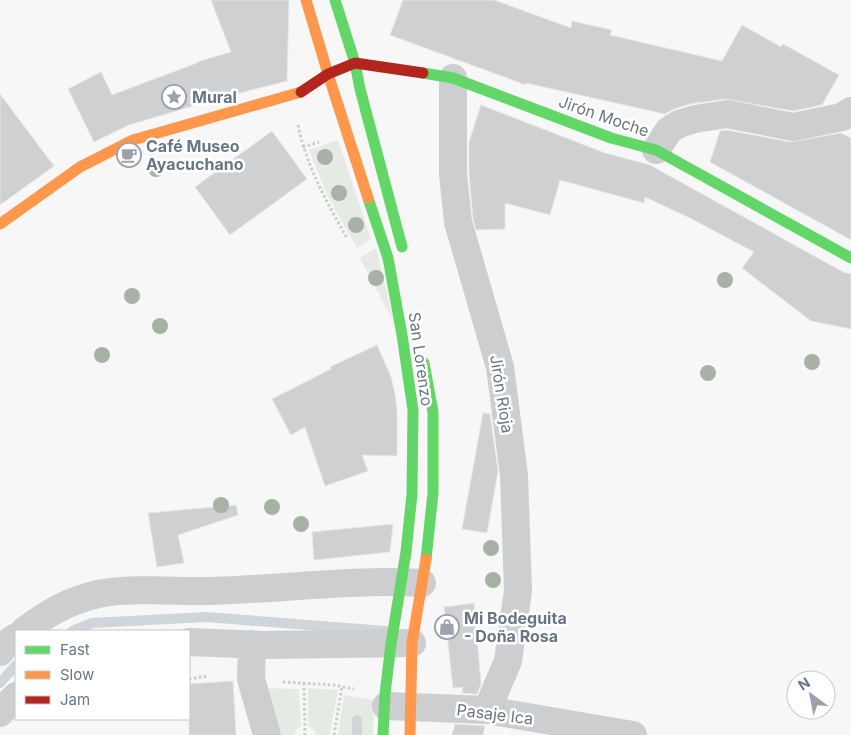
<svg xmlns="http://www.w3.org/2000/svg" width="851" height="735" font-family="Inter,sans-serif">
<rect width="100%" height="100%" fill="#f7f7f7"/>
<path fill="#e6eae5" d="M338,140L371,239L357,248L328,197L309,150Z
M376,248L394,323L360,258Z
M263,688L299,689L301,726L296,730L294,735H279Z
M308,688L338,690L330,735H316L314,729L308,726Z
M344,695L374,700L373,735H338Z"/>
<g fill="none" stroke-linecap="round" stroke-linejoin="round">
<path stroke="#d0d5d9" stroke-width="10" d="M72,631L92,623L206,617L386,631
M0,683L16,665
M357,735V720"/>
</g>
<path fill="#cfd0d2" stroke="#e6e6e6" d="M211,0H289L287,81L216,99L129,125L94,142L68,89L101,72L112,95L197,63V62L231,52Z
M403,0H494L571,28L572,21L612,30L610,35L722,61L742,25L781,47L783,44L839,75L822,105L793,111L725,99L690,104L674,109L665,114L526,83V85L390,35Z
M0,94L54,166L0,205Z
M481,105L605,153L650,165L843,272L851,274V329L811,321L742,268L754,252L690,218L645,197L644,203L560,180L550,215L505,203V229L476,230L473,219L469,173V142Z
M727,130L790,142L841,133L851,138V240L710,162L720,131Z
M272,131L307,179L230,235L195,187Z
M377,345L391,377L395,394L397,411V456L362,455L368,471L325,486L305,427L291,435L272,399L331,369L330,367Z
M483,413L490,414L498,471L487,533L462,529Z
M236,505L238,515L178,535L184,563L157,567L148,513Z
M393,524L390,552L314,560L312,532Z
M474,603L481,684L477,694L462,693L463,687L453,688L444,607Z
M233,681L236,735H189V684Z
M455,724L485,726L483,735H452Z"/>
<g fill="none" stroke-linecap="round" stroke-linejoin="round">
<path stroke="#cbcccc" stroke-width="3" stroke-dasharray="2.5 2.5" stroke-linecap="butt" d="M298,125C306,165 327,203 347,238
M303,147L319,142
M189,679L208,676
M283,682L334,685L354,689
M304,683L305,735
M334,735L342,686"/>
<path stroke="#cdced0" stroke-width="28" d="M453,78V174L458,222L500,367L514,475L518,591L508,661L487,710
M656,150L669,130L679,124L695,119L727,114L793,127L842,117L851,111
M24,631C48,613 68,601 98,594C134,587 176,592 212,591C282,589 352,579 422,583
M189,642L264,645L412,643
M252,644L251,679L267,735
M0,652L6,644L16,637
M386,706L487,710L633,735
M0,713L16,696"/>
<path stroke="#63d668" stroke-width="11" d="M335,0L355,63L360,89L402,247
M423,73L453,78L611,138L656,150L851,258
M368,198L388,258L402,335L413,410L412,494L406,552L391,644L385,694L383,735
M424,363L433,412V493L426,559"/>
<path stroke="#ff974d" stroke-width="11" d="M306,0L328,74L368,198
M0,224L80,167L133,140L301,92
M410,735L412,643L426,559"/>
<path stroke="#b3261e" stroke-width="11" d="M301,92L328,74L355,63L423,73"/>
</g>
<g fill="#a7b1a6">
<circle cx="325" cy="157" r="8"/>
<circle cx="156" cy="169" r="8"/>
<circle cx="339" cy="193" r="8"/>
<circle cx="356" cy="225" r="8"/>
<circle cx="376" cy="278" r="8"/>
<circle cx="725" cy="280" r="8"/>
<circle cx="132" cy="296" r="8"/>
<circle cx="160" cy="326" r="8"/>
<circle cx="102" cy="355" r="8"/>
<circle cx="812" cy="362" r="8"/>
<circle cx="708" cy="373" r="8"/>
<circle cx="221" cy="505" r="8"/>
<circle cx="272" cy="507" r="8"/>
<circle cx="301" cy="524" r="8"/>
<circle cx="491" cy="548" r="8"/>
<circle cx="493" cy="580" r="8"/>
</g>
<defs>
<symbol id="sight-ring" viewBox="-11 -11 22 22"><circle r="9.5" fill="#fff" stroke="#9ba2ad" stroke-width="1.5"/><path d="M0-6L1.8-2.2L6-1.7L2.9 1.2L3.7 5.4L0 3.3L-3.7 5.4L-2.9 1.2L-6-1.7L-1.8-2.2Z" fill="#9ba2ad"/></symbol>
<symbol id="cafe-ring" viewBox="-11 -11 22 22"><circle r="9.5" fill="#fff" stroke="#9ba2ad" stroke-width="1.5"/><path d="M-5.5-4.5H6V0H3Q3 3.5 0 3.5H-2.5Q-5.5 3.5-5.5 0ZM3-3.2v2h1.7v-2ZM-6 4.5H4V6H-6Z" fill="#9ba2ad"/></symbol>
<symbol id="shop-ring" viewBox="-11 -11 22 22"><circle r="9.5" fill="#fff" stroke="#9ba2ad" stroke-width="1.5"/><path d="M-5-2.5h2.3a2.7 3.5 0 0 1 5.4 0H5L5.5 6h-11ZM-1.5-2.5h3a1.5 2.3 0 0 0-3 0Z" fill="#9ba2ad"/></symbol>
</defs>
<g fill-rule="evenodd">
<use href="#sight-ring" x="160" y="83" width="28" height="28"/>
<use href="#cafe-ring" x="115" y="141" width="28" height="28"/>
<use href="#shop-ring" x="433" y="613" width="28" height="28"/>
</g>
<g text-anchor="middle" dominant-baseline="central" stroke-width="5" stroke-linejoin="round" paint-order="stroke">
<g font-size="16" font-weight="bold" fill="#697585" stroke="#fff" text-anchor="start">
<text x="192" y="97">Mural</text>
<text x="146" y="146">Café Museo<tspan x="146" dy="18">Ayacuchano</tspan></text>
<text x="464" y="618">Mi Bodeguita<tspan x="464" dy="18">- Doña Rosa</tspan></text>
</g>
<g font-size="16" fill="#697585" stroke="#fff">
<text transform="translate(604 116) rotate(19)">Jirón Moche</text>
<text transform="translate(421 359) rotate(82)">San Lorenzo</text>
<text transform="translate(502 394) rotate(81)">Jirón Rioja</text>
<text transform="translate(495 714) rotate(7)">Pasaje Ica</text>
</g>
</g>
<rect x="15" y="630" width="175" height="90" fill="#ffffff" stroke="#c3c8ce"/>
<rect x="25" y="646" width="25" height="8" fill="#63d668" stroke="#c3c8ce"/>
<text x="60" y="655" font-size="15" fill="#697585">Fast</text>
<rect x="25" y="671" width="25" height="8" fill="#ff974d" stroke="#c3c8ce"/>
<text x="60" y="680" font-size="15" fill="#697585">Slow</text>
<rect x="25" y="696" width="25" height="8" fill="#b3261e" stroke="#c3c8ce"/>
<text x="60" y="705" font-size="15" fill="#697585">Jam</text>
<g transform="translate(811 695) rotate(328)"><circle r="24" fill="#ffffff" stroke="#c3c8ce"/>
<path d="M0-4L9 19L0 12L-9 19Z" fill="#9ba2ad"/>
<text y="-8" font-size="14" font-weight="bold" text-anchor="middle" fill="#697585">N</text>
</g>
</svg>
